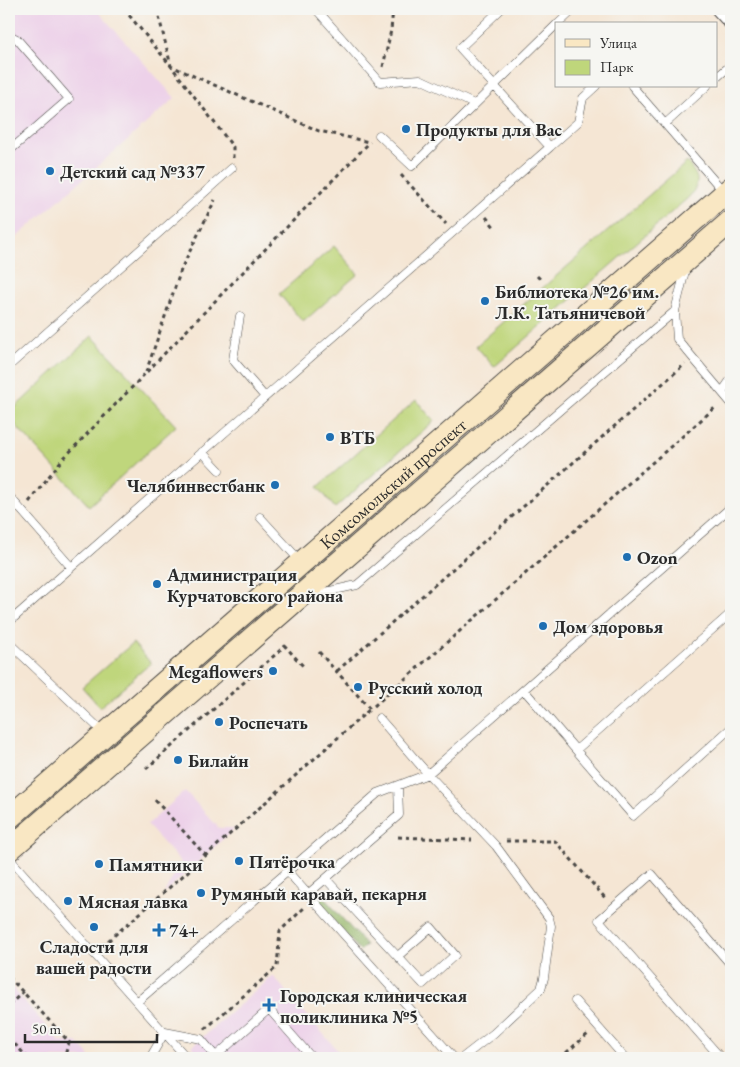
<svg xmlns="http://www.w3.org/2000/svg" width="740" height="1067" font-family="'EB Garamond',serif">
<rect width="100%" height="100%" fill="#f6f6f2"/>
<filter id="ink" filterUnits="userSpaceOnUse"><feTurbulence type="fractalNoise" baseFrequency=".02" numOctaves="2"/><feDisplacementMap in="SourceGraphic" scale="10" xChannelSelector="R" yChannelSelector="G"/><feConvolveMatrix kernelMatrix="1 2 1 2 8 2 1 2 1" color-interpolation-filters="sRGB"/></filter>
<filter id="wash" filterUnits="userSpaceOnUse"><feTurbulence type="fractalNoise" baseFrequency=".0096" numOctaves="4" result="noise"/><feDisplacementMap in="SourceGraphic" scale="20" xChannelSelector="R" yChannelSelector="G"/><feGaussianBlur stdDeviation="1.12" result="paint"/><feColorMatrix in="noise" values="0 0 0 0 0 0 0 0 0 0 0 0 0 0 0 0 0 1.4 0 .05"/><feComposite in="paint" operator="in"/></filter>
<g filter="url(#wash)">
<rect width="100%" height="100%" fill="#f5e6d4"/>
<path fill="#edd1e9" d="M9,9H96L175,98L9,244Z
M185,791L219,828H235L164,893L181,862L147,825Z
M273,976L344,1058H203L192,1046Z
M9,984L60,1042H77L90,1056L88,1058H9Z"/>
<path fill="#bfd67b" stroke="#758053" d="M687,162C698,177 702,181 689,197L494,367L476,346Z
M334,246L358,274L303,322L279,294Z
M92,336L176,426L89,506L9,418V413Z
M416,400L434,421L335,508L318,487Z
M133,643L151,663L100,707L82,687Z"/>
<path fill="#97b76b" stroke="#61714b" d="M318,891L366,945L360,951L312,897Z"/>
</g>
<g filter="url(#ink)">
<g fill="none" stroke-linecap="round" stroke-linejoin="round">
<defs>
<path id="lane" d="M316,9L380,82L420,79L474,104
M558,24L574,9
M9,35L17,39L69,99L9,151
M716,78L731,65
M632,86L724,192
M665,124L707,86
M379,135L412,166L556,25
M550,147L578,122L583,98L596,86
M675,311L677,339L731,403
M240,316L233,360L265,397
M9,366L232,168
M722,392L731,379
M202,452L219,470
M9,496L71,567
M260,517L301,562
M312,595L357,585L675,311L686,267
M9,622L550,147L460,48L501,9
M9,643L103,732
M524,690L633,816L731,728
M379,718L428,774L496,846L549,918L551,926L544,978L541,989L494,1033L462,1058
M576,750L731,613
M9,858L137,1002L378,793L428,774L731,507
M288,872L454,1058
M326,879L423,984L455,955L431,927L398,956
M308,894L399,815L398,786
M575,1001L625,1058
M137,1002L187,1058
M216,1056L269,1009L312,1058
M150,1058L165,1032L201,1039L217,1058
M721,1058L599,920L652,874L731,965"/>
<path id="street" d="M719,9L731,22"/>
<g id="secondary">
<path id="s1" d="M9,818L731,188"/>
<path d="M9,850L731,221"/>
</g>
</defs>
<use href="#lane" stroke="#494744" stroke-width="9"/>
<use href="#street" stroke="#494744" stroke-width="17"/>
<use href="#secondary" stroke="#494744" stroke-width="24"/>
<path stroke="#494744" stroke-width="3" stroke-dasharray="4 4" stroke-linecap="butt" d="M124,9L171,66L319,131L369,142
M157,9L171,66L233,147V158
M383,67L391,30L393,9
M401,175L446,224
M486,217L496,229
M537,276L540,279
M146,372L182,267L215,200
M29,502L61,461L244,271L370,142
M319,652L370,709
M337,671L685,364
M374,706L717,406
M146,769L285,646L303,666
M155,800L205,855
M398,837L472,840
M506,841H555L606,899
M102,946C192,869 280,789 369,710
M9,977L69,1042L66,1052L59,1058
M9,1005L23,992
M205,1029L277,967L280,931L305,907
M9,1038L28,1058
M560,1058L588,1034"/>
<use href="#lane" stroke="#fff" stroke-width="8"/>
<use href="#street" stroke="#fff" stroke-width="15"/>
<use href="#secondary" stroke="#f9e7c3" stroke-width="22"/>
</g>
</g>
<g fill="#1f6fb2" stroke="#f6f6f2" stroke-width="2">
<circle cx="406" cy="129" r="5"/>
<circle cx="50" cy="171" r="5"/>
<circle cx="485" cy="301" r="5"/>
<circle cx="330" cy="437" r="5"/>
<circle cx="275" cy="485" r="5"/>
<circle cx="627" cy="557" r="5"/>
<circle cx="157" cy="584" r="5"/>
<circle cx="543" cy="626" r="5"/>
<circle cx="273" cy="671" r="5"/>
<circle cx="358" cy="687" r="5"/>
<circle cx="219" cy="722" r="5"/>
<circle cx="178" cy="760" r="5"/>
<circle cx="239" cy="861" r="5"/>
<circle cx="99" cy="864" r="5"/>
<circle cx="201" cy="893" r="5"/>
<circle cx="68" cy="901" r="5"/>
<circle cx="94" cy="927" r="5"/>
<path d="M156.5 922.5h5v5h5v5h-5v5h-5v-5h-5v-5h5z"/>
<path d="M266.5 997.5h5v5h5v5h-5v5h-5v-5h-5v-5h5z"/>
</g>
<g text-anchor="middle" dominant-baseline="central" stroke-width="4" stroke-linejoin="round" paint-order="stroke">
<g font-size="18" font-weight="bold" fill="#2b2b2b" stroke="#f6f6f2" text-anchor="start">
<text x="416" y="129">Продукты для Вас</text>
<text x="60" y="171">Детский сад №337</text>
<text x="495" y="291">Библиотека №26 им.<tspan x="495" dy="21">Л.К. Татьяничевой</tspan></text>
<text x="340" y="437">ВТБ</text>
<text x="265" y="485" text-anchor="end">Челябинвестбанк</text>
<text x="637" y="557">Ozon</text>
<text x="167" y="574">Администрация<tspan x="167" dy="21">Курчатовского района</tspan></text>
<text x="553" y="626">Дом здоровья</text>
<text x="263" y="671" text-anchor="end">Megaflowers</text>
<text x="368" y="687">Русский холод</text>
<text x="229" y="722">Роспечать</text>
<text x="188" y="760">Билайн</text>
<text x="249" y="861">Пятёрочка</text>
<text x="109" y="864">Памятники</text>
<text x="211" y="893">Румяный каравай, пекарня</text>
<text x="78" y="901">Мясная лавка</text>
<text x="169" y="930">74+</text>
<text x="94" y="946" text-anchor="middle">Сладости для<tspan x="94" dy="21">вашей радости</tspan></text>
<text x="280" y="995">Городская клиническая<tspan x="280" dy="21">поликлиника №5</tspan></text>
</g>
<g font-size="18" fill="#2b2b2b" stroke="#f6f6f2">
<text stroke="none"><textPath href="#s1" startOffset="509">Комсомольский проспект</textPath></text>
</g>
</g>
<rect width="740" height="1067" fill="none" stroke="#f6f6f2" stroke-width="30"/>
<rect x="555" y="22" width="162" height="65" fill="#f6f6f2" stroke="#a5a5a2"/>
<rect x="565" y="39" width="25" height="8" fill="#f9e7c3" stroke="#a5a5a2"/>
<text x="600" y="48" font-size="15" fill="#2b2b2b">Улица</text>
<rect x="565" y="60" width="25" height="15" fill="#bfd67b" stroke="#a5a5a2"/>
<text x="600" y="72" font-size="15" fill="#2b2b2b">Парк</text>
<path d="M25 1034v8h132v-8" fill="none" stroke="#2b2b2b" stroke-width="2.5"/>
<text x="32" y="1034" font-size="15" fill="#2b2b2b" stroke="#f6f6f2" stroke-width="4" paint-order="stroke">50 m</text>
</svg>
